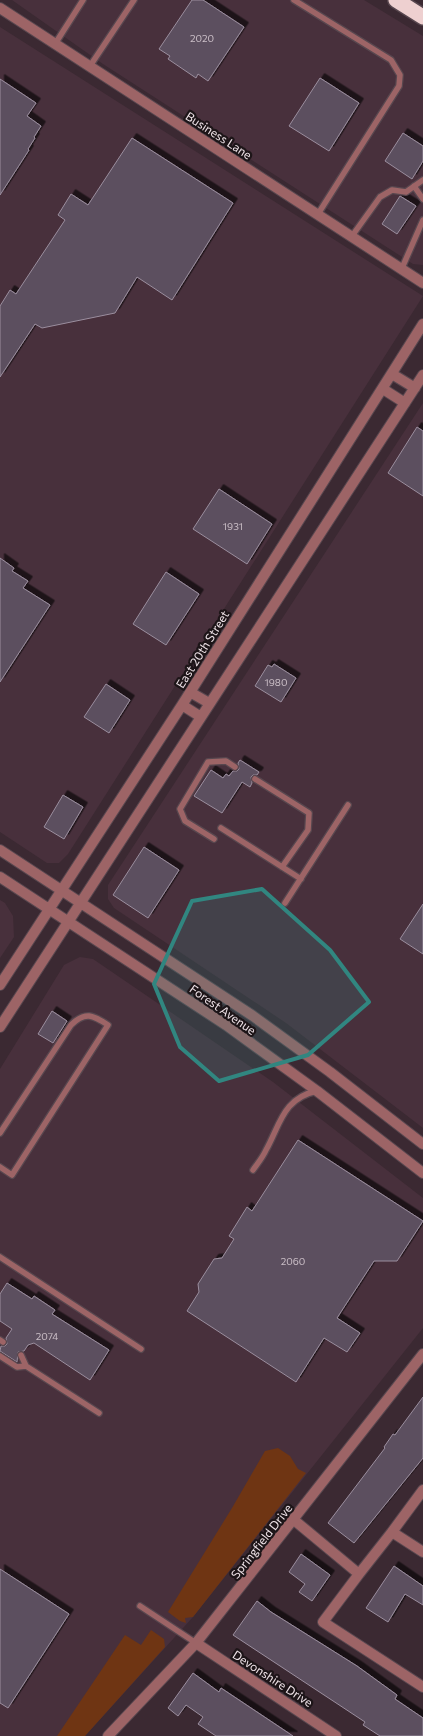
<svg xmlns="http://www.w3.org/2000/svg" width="423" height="1736" font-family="Commissioner,sans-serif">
<defs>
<filter id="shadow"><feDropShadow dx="4.5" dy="-4.5" stdDeviation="0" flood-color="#0009"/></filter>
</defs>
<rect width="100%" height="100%" fill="#3b2932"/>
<path fill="#48303c" d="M12,0H364L423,36V265L413,264L103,64Z
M0,27L423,296L68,854L59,863H47L0,832Z
M423,403V1128L286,1023L114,908L108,899V885Z
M0,900L5,903L13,916L14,937L0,958Z
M80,957L93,959L273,1082L423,1198V1328L193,1617L85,1736H0V1069L64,965Z"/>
<path fill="#6f3513" d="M278,1448L290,1456L298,1469L306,1473L193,1617L185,1618L186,1623L180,1621L168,1612L232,1508L265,1451Z
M151,1630L164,1639L165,1647L85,1736H57L125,1635L141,1645Z"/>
<path fill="#5b4f5f" stroke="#9b8e9e" filter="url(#shadow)" d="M192,0H203L244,27L208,81L198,74L196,78L168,59L170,56L159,49Z
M320,78L359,103L329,151L289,126Z
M0,79L36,103L27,116L41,126L34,137L35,138L28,149L29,150L0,195Z
M403,133L423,146V161L412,179L385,161Z
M132,138L233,203L172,300L137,277L115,313L42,328L35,324L0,377V306L10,290L16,294L65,220L58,215L71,194L88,205Z
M400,196L416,206L397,234L382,224Z
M417,427L423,431V496L388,473Z
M219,489L272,524L247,564L193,529Z
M0,558L14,568L12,571L28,581L23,588L50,605L0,682Z
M166,572L199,594L166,645L133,624Z
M274,664L296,678L281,702L255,686L268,665L272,667Z
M106,684L130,700L109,733L84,717Z
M240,760L259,772L257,775H253L251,777L252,783L250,787L242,782L222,813L194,796L211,770L223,778L226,774L229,776L233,771H237L239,769L238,763Z
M63,795L83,807L64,839L44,827Z
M144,847L179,870L148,918L113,895Z
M423,904V954L400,939Z
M52,1011L67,1021L53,1043L38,1034Z
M298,1140L423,1221L397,1261H374L337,1318L360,1333L347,1352L324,1338L296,1382L187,1311L199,1292L198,1284L214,1259L222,1258L234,1239L229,1236L247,1207L252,1211Z
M7,1283L32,1299L34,1296L55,1310L52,1314L109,1350L90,1380L34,1343L28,1345L24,1351L18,1352L17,1362L0,1351L1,1346H5L7,1344L6,1338L12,1329L0,1321V1294Z
M423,1397V1458L354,1543L328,1523L385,1448L384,1447L393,1434L395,1435Z
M301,1554L330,1575L312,1601L299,1592L305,1584L289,1572Z
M394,1566L423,1586V1605L405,1594L388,1622L366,1608Z
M0,1569L69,1614L8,1708L0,1703Z
M257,1601L271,1612L357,1666L397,1695L395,1699L423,1718V1736H380L363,1725L365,1722L233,1635Z
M193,1673L219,1692L221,1688L293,1736H216L198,1724L203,1717L186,1705L178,1716L168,1708Z"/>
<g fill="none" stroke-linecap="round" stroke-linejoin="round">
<defs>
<path id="service" d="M294,0L391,60L400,75L399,86L318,214
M55,44L83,0
M90,66L134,0
M414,186L423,199
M352,236L380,197L392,190L406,192L423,180
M402,268L423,220
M255,779L309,813L308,830L282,867
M221,828L301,879
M214,839L185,821L180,809L208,762L226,761L235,767
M285,903L348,805
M0,1133L71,1025C85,1011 93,1015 108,1025L12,1175L0,1167
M253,1170C258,1163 263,1157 266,1150C280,1125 283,1098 317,1091
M0,1257L141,1349
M0,1340L3,1342
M21,1355L26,1366L99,1413
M0,1356L17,1367L26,1366
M140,1606L196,1643"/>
<path id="minor" d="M0,8L423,283
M294,1520L359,1574L392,1532L423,1552
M392,1532L423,1490
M359,1574L323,1622L423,1687
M196,1643L336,1736
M108,1736L196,1643L423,1354"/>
<path id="tertiary" d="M392,374L415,388
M383,389L405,403
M190,692L209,703
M182,705L201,717
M0,850L253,1016L330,1072L423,1144
M0,877L226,1025L317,1091L423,1173
M0,985L182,705L423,324
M0,1027L423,375"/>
<path id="motorway" d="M396,0L423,17"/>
</defs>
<use href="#service" stroke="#58474f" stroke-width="8"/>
<use href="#minor" stroke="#58474f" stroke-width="12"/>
<use href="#tertiary" stroke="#58474f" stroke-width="12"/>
<use href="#motorway" stroke="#58474f" stroke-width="18"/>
<use href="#service" stroke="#9d6466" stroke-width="5.5"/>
<use href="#minor" stroke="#9d6466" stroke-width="10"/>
<use href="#tertiary" stroke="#9d6466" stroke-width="10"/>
<use href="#motorway" stroke="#eed0d0" stroke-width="15"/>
</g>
<path fill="#318680" fill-opacity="0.2" stroke="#318680" stroke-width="4" stroke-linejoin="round" d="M262,889L330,950L369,1002L308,1055L219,1081L180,1047L154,984L192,901Z"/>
<g text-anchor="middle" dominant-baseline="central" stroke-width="4.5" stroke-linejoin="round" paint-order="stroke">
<g font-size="10" fill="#cabec6">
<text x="202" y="38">2020</text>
<text x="233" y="526">1931</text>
<text x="276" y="682">1980</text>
<text x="293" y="1261">2060</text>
<text x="47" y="1336">2074</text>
</g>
<g font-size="12" fill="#efe3e8" stroke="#1d1518">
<text transform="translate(219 135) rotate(33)">Business Lane</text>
<text transform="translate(202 649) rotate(-58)">East 20th Street</text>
<text transform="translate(223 1009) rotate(35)">Forest Avenue</text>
<text transform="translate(261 1541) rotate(-52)">Springfield Drive</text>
<text transform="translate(273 1678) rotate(33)">Devonshire Drive</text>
</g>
</g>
</svg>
